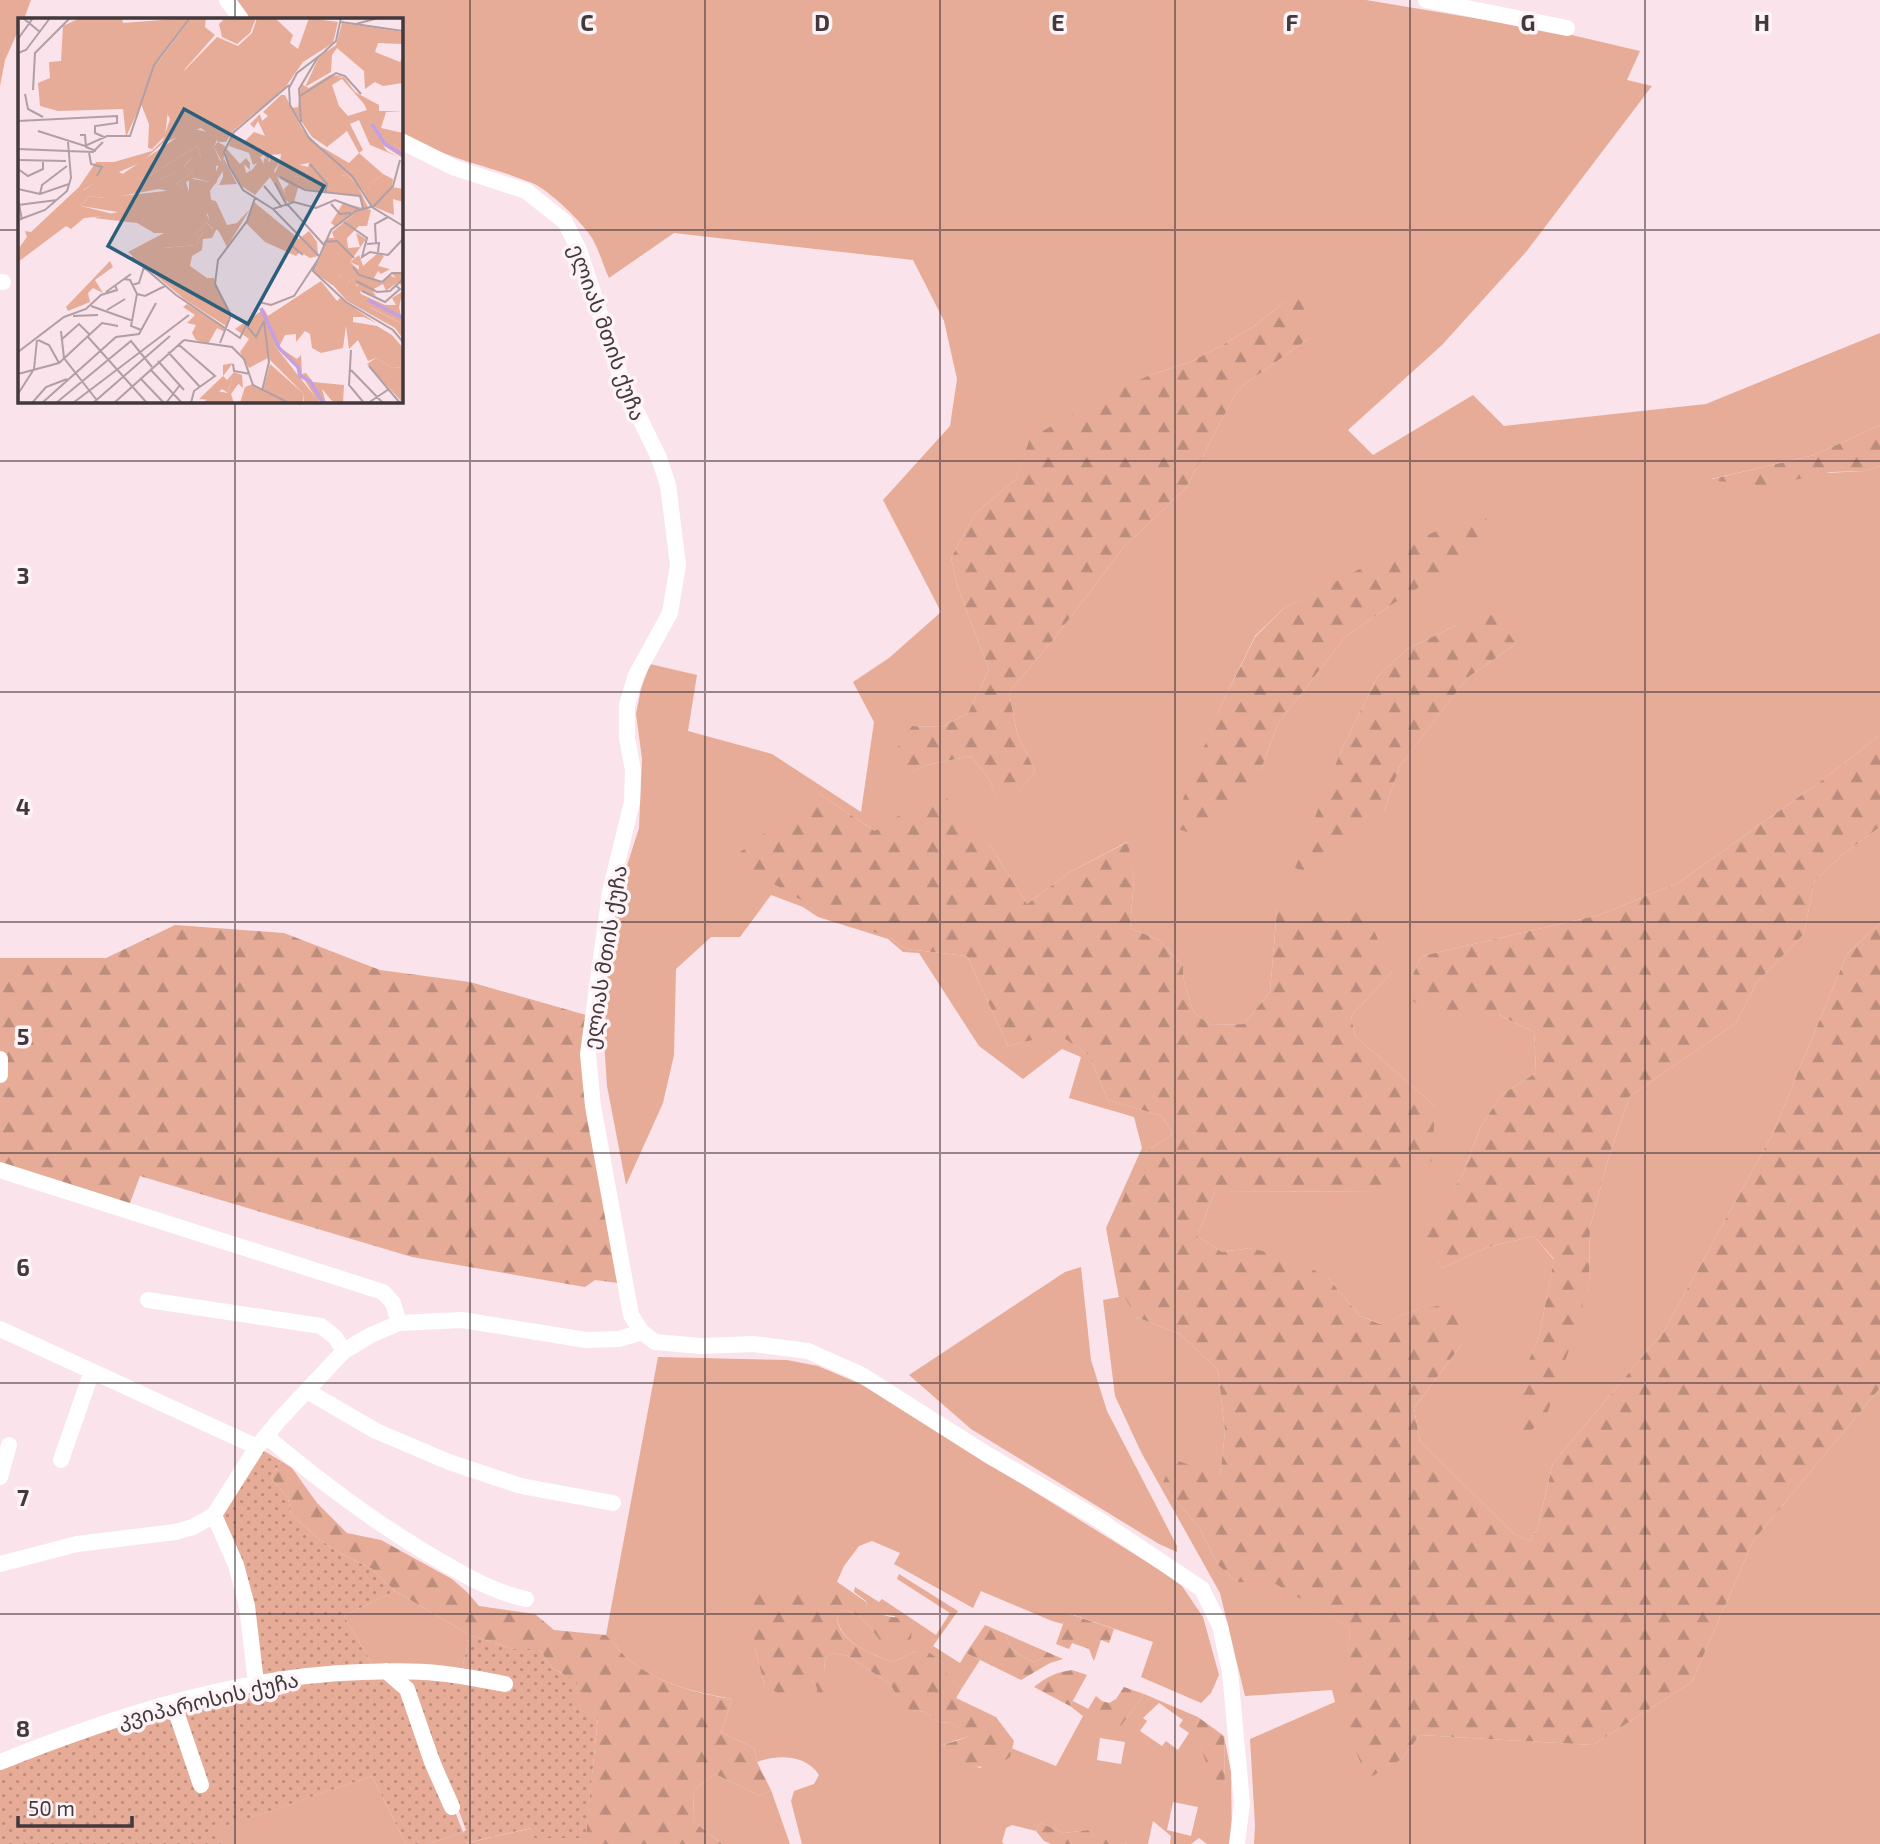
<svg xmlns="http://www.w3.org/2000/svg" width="1880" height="1844" font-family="'Exo 2','Noto Sans Georgian',sans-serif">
<defs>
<pattern id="forest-firs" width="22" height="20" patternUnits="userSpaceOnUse" patternTransform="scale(1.75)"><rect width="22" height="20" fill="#e6ac97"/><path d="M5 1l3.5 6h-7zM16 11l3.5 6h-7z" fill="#bc8d7c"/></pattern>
<pattern id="garden-dots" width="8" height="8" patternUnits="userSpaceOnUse" patternTransform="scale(1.75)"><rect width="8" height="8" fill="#e6ac97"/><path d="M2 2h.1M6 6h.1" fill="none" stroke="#bc8d7c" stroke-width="1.8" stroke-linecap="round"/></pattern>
</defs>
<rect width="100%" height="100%" fill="#fae3eb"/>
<path fill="#e6ac97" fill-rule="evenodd" d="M0,0H31L24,19H19V29L5,60L0,86Z
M237,0H1366L1563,33L1640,51L1627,80L1652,86L1526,252L1442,345L1348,430L1373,455L1473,395L1504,426L1706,404L1880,333V425L1814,455L1711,479L1864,471L1880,466V735L1817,784L1678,883L1599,915L1422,956L1412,976L1472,1014L1499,1015L1534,1032L1536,1073L1501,1095L1480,1128L1462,1176L1423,1237L1442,1268L1488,1247L1534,1236L1554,1260L1539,1337L1513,1399L1545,1419L1589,1284L1590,1227L1609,1156L1630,1096L1736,1023L1757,982L1804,934L1814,882L1841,856L1880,827V923L1847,954L1772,1135L1664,1331L1553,1463L1537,1530L1530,1541L1514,1534L1420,1441L1414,1408L1462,1344L1418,1309L1381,1324L1360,1316L1328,1278L1250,1248L1222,1252L1197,1236L1215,1192L1378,1191L1435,1106L1355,1036L1351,1016L1392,972L1277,909L1270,992L1244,1024L1211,1025L1194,1013L1184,982L1183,966L1159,940L1130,928L1134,879L1127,842L1070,872L1027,904L989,844L875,831L818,793L890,938L906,949L967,956L1008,1046L1058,1033L1089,1055L1108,1100L1162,1116L1173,1134L1142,1154L1136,1317L1180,1334L1218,1370L1225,1432L1220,1477L1163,1486L1199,1527L1218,1565L1237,1582H1274L1350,1628L1348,1658L1402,1759L1420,1735L1593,1745L1692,1682L1753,1541L1880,1388V1844H1254L1255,1825L1250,1739L1335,1702L1332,1690L1245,1696L1220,1593L1141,1452L1115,1396L1103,1300L1119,1297L1106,1228L1142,1148L1134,1117L1069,1098L1081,1057L1062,1049L1023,1079L979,1046L919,953L903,952L888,939L818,917L803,907L771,895L740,937H711L676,969L674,1055L663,1103L626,1185L607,1086L604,1041L607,955L625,872L639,828L642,759L636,714L641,689L650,664L697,675L688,731L772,754L861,812L874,722L853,682L889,658L941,612L883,500L950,426L957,379L944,321L913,260L674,233L609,278C603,265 599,250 592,238C582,222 549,190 532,183C485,164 446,160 401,132V19H250ZM1284,302L1308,339L1238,389L1186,488L1123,548L1054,639L1009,692L1017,733L1035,771L1003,811L989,779L971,756L927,765L900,778L912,726L942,727L968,713L989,670L958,588L951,558L975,514L1016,479L1031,438L1150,375L1190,362L1221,346L1256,325ZM1374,563L1394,603L1345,637L1277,725L1261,770L1206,747L1219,710L1255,636L1284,608ZM1459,624L1516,644L1467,678L1400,766L1384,811L1328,788L1341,751L1377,677L1407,649Z
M1081,1267L1091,1360L1107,1411L1177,1546V1552L1159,1544L971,1429L909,1375L1065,1272Z
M658,1357L787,1360L818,1366L865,1386L1163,1572L1182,1586L1203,1617L1219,1675L1211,1693L1201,1703L1141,1677L1153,1642L1068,1613L1063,1624L1052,1621L981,1591L973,1608L894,1564L900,1553L872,1541L859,1546L844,1566L827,1604L754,1646L765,1686L812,1680L817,1688L825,1672L824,1659L833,1653L848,1656L890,1684L906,1709L925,1712L938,1722L952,1723L971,1735C958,1741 947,1741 937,1749L941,1755L980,1768L1011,1748L1056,1766L1083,1716L1070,1706L1073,1701L1121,1726L1144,1694L1198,1717C1194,1745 1209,1765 1225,1786L1224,1736L1231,1772L1232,1844H1207L1199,1838L1191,1844H1170L1171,1836L1153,1821L1148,1844H1128L1104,1839L1102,1844L1088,1830L1064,1833L1040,1823L1036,1831L1012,1825L1006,1828L1002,1842L1004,1844H802L791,1801L794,1791L814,1784L819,1775C806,1755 779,1754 757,1762L754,1748L721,1732L732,1699C699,1693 660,1684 633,1663C623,1656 615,1644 606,1635ZM1159,1703L1183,1720L1179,1726L1189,1733L1178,1750L1166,1741L1162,1746L1140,1731L1147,1721L1143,1718ZM1100,1738L1125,1742L1121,1764L1097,1760ZM1173,1802L1198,1807L1191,1836L1167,1830Z
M899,1574L958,1611L933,1646L960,1663L966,1653L980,1660L962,1688L946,1678C947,1657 933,1658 916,1651L893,1662C871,1654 836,1641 837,1613L843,1610C862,1613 870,1627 881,1642L895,1616L876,1614L867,1607L866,1601L854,1592L855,1587L879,1602L882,1599L936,1635L950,1613L897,1579Z
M395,1591L470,1635L460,1677L376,1671L344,1616Z
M1006,1634L1047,1652L1042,1658L1035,1662C1020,1656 1009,1651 1006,1634Z
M715,1774L760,1796L771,1790L790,1844H722L693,1821L694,1790Z
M372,1776L406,1844H221L214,1830Z
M532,1828L533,1838H586L585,1844H428L463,1832L467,1843Z"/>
<path fill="url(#forest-firs)" d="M1311,293L1308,339L1238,389L1186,488L1123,548L1054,639L1009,692L1017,733L1035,771L1003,812L989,779L971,756L927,765L899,779L890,759L912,726L942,727L968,713L989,670L958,588L951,558L975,514L1016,479L1030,438L1111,393L1150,375L1190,362L1221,346L1256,325L1284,302Z
M1880,425V466L1864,471L1831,472L1767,486L1708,480L1814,455Z
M1483,511L1495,540L1394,603L1345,637L1277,725L1261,770L1243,793L1187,832L1172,827L1219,710L1255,637L1284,608L1418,539Z
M1495,614L1516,644L1467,678L1400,766L1384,811L1366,834L1310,873L1295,868L1341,751L1377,677L1407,649L1459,624Z
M1880,735V827L1841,856L1814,882L1804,934L1757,982L1736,1023L1630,1096L1609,1156L1590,1227L1589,1284L1575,1332L1545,1420L1524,1435L1512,1399L1539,1337L1554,1259L1534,1236L1488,1247L1442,1268L1422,1237L1462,1176L1480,1128L1501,1095L1536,1073L1534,1032L1499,1015H1432L1412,1000V976L1422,956L1599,915L1678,883L1817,784Z
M939,790L989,844L1027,904L1070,872L1128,842L1134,879L1130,928L1159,940L1183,966L1184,982L1194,1013L1211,1025L1244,1024L1270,992L1277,909L1366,912L1392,972L1351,1016L1355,1036L1435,1106L1432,1161L1378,1191L1215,1192L1197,1236L1222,1252L1250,1248L1294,1259L1328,1278L1360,1316L1380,1324L1418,1309L1458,1303L1462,1344L1414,1408L1420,1441L1514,1534L1530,1541L1537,1530L1553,1463L1664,1331L1772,1135L1847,954L1880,923V1388L1753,1541L1692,1682L1593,1745L1420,1735L1402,1759L1367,1779L1352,1741L1344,1704L1350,1628L1274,1583L1237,1582L1218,1565L1199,1527L1162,1485L1173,1459L1220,1476L1225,1432L1218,1370L1180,1334L1136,1317L1117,1283L1110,1229L1142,1154L1173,1134L1162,1116L1108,1100L1089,1055L1058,1034L1008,1046L967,956L906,949L890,938L820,911L731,859L818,793L875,831Z
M175,925L284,933L380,970L470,982L593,1017L588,1054L626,1284L595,1280L585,1287L412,1257L140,1176L127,1211L0,1170V958H106Z
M281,1461L292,1468L317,1503L347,1533L381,1540L452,1579L467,1592L479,1606L535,1614L554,1630L606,1635C615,1644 623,1656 633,1663C661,1684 699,1694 732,1699L721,1732L754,1748L757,1762L771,1790L760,1796L715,1774L694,1790L693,1821L722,1844H585L598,1717L573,1708L562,1673L552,1668L539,1649H513L470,1635L395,1591L372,1569L338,1552L319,1539L291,1514L288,1498L271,1478Z
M836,1581L866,1602L867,1607C879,1617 894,1616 909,1621L912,1627L911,1639L902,1643L881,1642C870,1627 862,1613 843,1610L837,1614C836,1641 871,1654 893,1662L916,1651L930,1653L947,1667V1678L962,1688L956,1698L996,1717L1014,1741L1010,1757C1005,1760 1000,1764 995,1765C978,1770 946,1764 936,1749C947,1741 959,1742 970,1735L952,1723L938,1722L925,1712L905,1709L890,1684L848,1656L833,1653L824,1659L825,1672L839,1682L838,1693L825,1702L818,1699L817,1688L812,1680L782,1695L765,1686L754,1646V1596C780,1582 793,1588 822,1595L827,1603Z
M1067,1613L1114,1629L1109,1643L1101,1640L1094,1661L1089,1649L1072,1643L1069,1649L1056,1644Z
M985,1625L1006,1634C1009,1651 1020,1656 1035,1662L1042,1658L1047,1652L1063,1659L1050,1663L1021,1680L966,1653Z
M1072,1670L1087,1675L1070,1706L1034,1687C1046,1677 1057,1672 1072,1670Z
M1124,1687L1144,1694L1121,1726L1098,1721L1085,1714L1096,1696L1102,1701L1109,1703L1116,1699Z
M1198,1717L1224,1736L1225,1787L1210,1774L1196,1733Z
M1040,1823L1064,1833L1088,1830L1102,1843L1103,1838L1128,1844H1051L1044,1841L1036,1831Z"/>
<path fill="url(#garden-dots)" d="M257,1447L281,1461L271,1478L288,1498L291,1514L319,1539L338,1552L372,1569L395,1591L344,1616L376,1671L407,1689L463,1832L466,1830L414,1689L395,1675L460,1677L470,1635L513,1649H539L552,1668L577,1681L573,1708L598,1716L586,1838H533L531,1828L466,1843L463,1832L428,1844H406L372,1776L215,1830L221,1844H0V1762L255,1683L247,1606L214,1515Z"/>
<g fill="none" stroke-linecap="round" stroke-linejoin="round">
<path stroke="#fff" stroke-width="16" d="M227,0L241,19
M1426,0L1567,28
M401,141L455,168L526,191L565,222L579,250L623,384L659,458L668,485L678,565L670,613L636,675L627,705V738L633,770L632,802L610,892L588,1054L593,1106L631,1315L642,1332L655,1342L701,1346L753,1344L808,1351L860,1374L988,1455L1093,1516L1202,1589L1220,1626L1230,1672L1242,1803L1237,1844
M0,282H3
M0,1059V1075
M0,1170L383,1292L393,1303L399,1323
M148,1300L321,1326L335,1337L344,1351
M0,1329L257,1447
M307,1391L376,1431L449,1462L521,1486L613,1503
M266,1436C323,1484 382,1528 447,1565C472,1579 497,1593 526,1599
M61,1460L92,1371
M0,1477L9,1445
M214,1515L236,1565L247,1606L256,1683
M0,1564L77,1544L175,1532L193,1527L214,1515L257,1447L280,1419L344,1351L371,1335L399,1323L462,1320L586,1340L619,1339L642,1332
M386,1671L407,1689L432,1762L452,1807
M173,1703L201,1785
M0,1762C115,1716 237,1676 362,1672C386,1671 412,1670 437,1673C460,1675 483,1680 505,1684"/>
</g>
<path fill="none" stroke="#42393c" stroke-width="2" stroke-opacity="0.55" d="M235,0V19M470,0V1844M705,0V1844M940,0V1844M1175,0V1844M1410,0V1844M1645,0V1844M0,230H19M401,230H1880M235,401V1844M0,461H1880M0,692H1880M0,922H1880M0,1153H1880M0,1383H1880M0,1614H1880"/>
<g text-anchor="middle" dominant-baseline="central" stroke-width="7" stroke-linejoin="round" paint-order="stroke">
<g font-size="21" fill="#42393c" stroke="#fef4f8">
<text transform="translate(608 332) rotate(70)">ელიას მთის ქუჩა</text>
<text transform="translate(604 957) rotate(-81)">ელიას მთის ქუჩა</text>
<text transform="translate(208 1699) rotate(-13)">კვიპაროსის ქუჩა</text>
</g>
</g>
<g transform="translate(18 18)">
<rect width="385" height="385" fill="#fae3eb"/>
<path d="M239,0H257L275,17L272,25L280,31L291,0L320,4L315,25L285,44L266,71L216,112L208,124H200L207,128L205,146L206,141L219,166L201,167L205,159V153L192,173L193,182L198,183L209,207L219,205L232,191L209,229L199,210L194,220L185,221L184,232L174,238L172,248L189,260H196L212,298L208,308L166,281L110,234L146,215H136L119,205L76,200L100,194L63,188L71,178L86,180L75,166L65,172L61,169L78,144H96L134,133L145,122L152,101L147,91L165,54L199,19L220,28L234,15ZM183,110L200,123L196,129L203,142L189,175L206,204L191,202L182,179L171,174L168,164L176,160L192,164L178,150L183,140L179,128L131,158L116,162L101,154L124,144L145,125ZM175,139L166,148L175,155L158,165L165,171L94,179L97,170L103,173L154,157ZM188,204L195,211L184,215L178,227L146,230L183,212ZM324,5L385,14L384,26L360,25L357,34L382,44L385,38V65L365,68L357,64L347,71L346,53L319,30L314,37L313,54L287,69L301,39L318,27ZM312,57L325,58L319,60L326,59L337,74L361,87V93H385L368,94L363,110L385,115V133L354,111L369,133L381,139L352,127L341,102L332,106L345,132L341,135L365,156L354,165L342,152L351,172L345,173L302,128L331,145L341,135L329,113L309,129L294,119L274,90L280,89L283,66L291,70ZM324,61L346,86L349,92L330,98L321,88L314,67ZM263,77H267L284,111L338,165L351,191L345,190L343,180L322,164V158L329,157L300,153L291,145L280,147L288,152L289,160L275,158L262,144L263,136L252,137L250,144L246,137L242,139L252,159L237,177L222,167L207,139L208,130L222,146L228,140L232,145V152L226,146L228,155L234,152L239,145L235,147L231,135L211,128L215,116L230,128L227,123L236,114L247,118L240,103L236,110L232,106L242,96L244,103L250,98L245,94ZM360,235L366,238L360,248L372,251L363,256L360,253L356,260L364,265L371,257L378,260L374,256L385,254L383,267L380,264L368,273L365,266L354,272L358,278L341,273L353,290L385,306V321L377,310L329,283L314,266L323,257L339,271L341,248L332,244L341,237L345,248ZM303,263L319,283L322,280L358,305L346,299H335V304L359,308L374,317L385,330V349L375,350L358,340L350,343L340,322L331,331L328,308L325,330L303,335L294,330L292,316L287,313L278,324V316L267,317L261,329L254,309L257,328L302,385H286L285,375L250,340L231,350L222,334L231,321L217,311L246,291L250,298ZM169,286L206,309L207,314L199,310L190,326L178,322L174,315L178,307L169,305L177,297L165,289ZM214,360L221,365L213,376L216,385H185L198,373L210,375Z" fill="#e6ac97" fill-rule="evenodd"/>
<path d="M242,11L261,24L251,33L232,22ZM349,107L385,133V140L352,119ZM173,110L201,117L196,129L204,147L198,148L199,164L189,174L211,211L201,213L192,208L190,196H180L182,179L172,185L166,181L171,173V160L191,164L175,148L183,140L179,128L131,158L92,169L91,165ZM175,136L166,148L175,155L158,165L165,171L163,176L141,171L93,180L97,169L103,172L154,157ZM252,137L263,142L256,153L270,181L269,185L245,149L246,140L252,144ZM78,164L88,180L71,178L63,188L99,197L66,200L53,211L48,208L0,244V231L9,219L7,213L13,214L61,169L66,172ZM236,184L281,221L291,213L299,224L300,238L292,240L282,234L278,238L247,224L228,205ZM188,204L195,212L184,215L178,227L144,230L183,212ZM92,243L95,249L77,262L85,275L75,270L70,275L72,284L50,293L48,289ZM335,261L343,276L367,287H378L374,280L385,273L381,289L385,306L346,286L330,263ZM266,289L260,300L262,312L257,315L261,329L279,341L283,337L284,356L288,355L295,364L326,367L325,385L314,383L304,371L308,385L299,382L277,347L257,328L251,299ZM215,345L205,358L209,362L216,354L224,357L225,370L214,360L210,375L204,371L192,382L181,381L205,358V347Z" fill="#e6ac97"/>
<path d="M104,0L105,5L171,0L137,48L173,0H188L187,9L197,17L167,51L150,93L147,118L134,131L130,130L131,106L123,86L108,119L105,91L40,93L22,88L20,65L32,60L31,44L43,43L45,8L62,0ZM207,0H238L232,15L219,26L204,19L201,6ZM252,346L285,375V385H222L227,369L235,366L245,372Z" fill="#e6ac97"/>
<path d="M262,144L276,151V158L289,160L288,152L274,145L290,149L291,145L300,153L308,150L315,155L321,146L329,157L322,158V164L338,169L342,178L280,170L276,184H270L266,171L271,166L256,157ZM342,152H349L354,165L365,156L375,161L374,169L385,171V184L375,181L376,197L354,188L345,173L351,169L346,168ZM325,185L353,192L349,208H341L329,220L330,230L342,229L338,215L348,221L332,244L348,258L340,256L344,262L337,268L335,261L328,264L323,257L314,267L296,254L310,220H316L314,214L341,192L318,209L313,205ZM358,340L375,350L385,349V385L349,346Z" fill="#e6ac97"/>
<path fill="none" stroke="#c3a0e5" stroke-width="3.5" d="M354,106L367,126L385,137M350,282L385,300M243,290L261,330L280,349L282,358L292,363L305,385"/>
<path fill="none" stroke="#b09fa5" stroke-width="2" d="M5,0L22,14M323,4L385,13M338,6L360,0M0,21L15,0M309,32L279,55L271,70L272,87L291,120L334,158L354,189L385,208M307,33L318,23L323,0M0,35L8,32L32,0M271,67L216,114L206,134L211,148L225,172L255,191L276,184L298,190L317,182L341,191M15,72L17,35L52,0M7,76L10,91L25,99M282,78L318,55L327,58L343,76M0,103L99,98V105L77,108V115L86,119M283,104L281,71L300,39M20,113L67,128L89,118H112L136,47L172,0M62,117H67L68,129L78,133M0,131L75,134L85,124M71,134L73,146L84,149L79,158M0,142L48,143M382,142L375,168L356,188L338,193L313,212L295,253L328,284L375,312L385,324M292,146L309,166L307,175M0,151L10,158L25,151V144M262,159L287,172L342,178L345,190M257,165L269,188M246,168L264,189M0,171L22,176L51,166M22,176L24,167L49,148M0,181L4,202M313,186L322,196L333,195M0,187L39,182M270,187L306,227M255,191L301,238M0,202L27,192L49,173L53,160L50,124M326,204L349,220L344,239L352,234L370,237L385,221M279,219L273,227L285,237M306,224L319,223L336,240M358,225L357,206L370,199M349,226L361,225L360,234M114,239L158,277L222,320L228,307L238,319L246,303M335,249L341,257L364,264M106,261L112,262L119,276L113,308L123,312M338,263L359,274L372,273L385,261M364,264L374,255H385M114,267L121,265L126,249M344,273L367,284L382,271L377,267M88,274L113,256M119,276L127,278L147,268M241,284L253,287L276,278L301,240M73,288L115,303M89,292L107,281M55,298L80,297M43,313L46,340L81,385M70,319L129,385M20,322L31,327L41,345M43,322L61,306L72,317M166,322L214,329L226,341L235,367L271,385M202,325L213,297L197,266L200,242L229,203L237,180M160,326L197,358L176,373L173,385M333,332L331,367L346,385M0,334L46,299L68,291L83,277L99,272L97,267M150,334L182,369M140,343L166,372M215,346L216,353L232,356M351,348L382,385M132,351L164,385M333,352L365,385M0,356L41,345L84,305L100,308M122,360L146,385M244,373L251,344L246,303M0,376L16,351L19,322M14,385L28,369L49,361M24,385L98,319L121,316L138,285M38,385L113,323L134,349M55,385L171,297M75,385L152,318M96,385L166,322M148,385L162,367M350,385L371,371"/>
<path fill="#2c5f7c" fill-opacity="0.15" stroke="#2c5f7c" stroke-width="3.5" d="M166,91L306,168L230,306L90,228Z"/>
<rect width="385" height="385" fill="none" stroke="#42393c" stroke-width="3.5"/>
</g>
<g font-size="23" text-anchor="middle" font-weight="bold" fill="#42393c" stroke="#fef4f8" stroke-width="7" stroke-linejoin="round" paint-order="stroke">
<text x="587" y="31">C</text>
<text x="822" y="31">D</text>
<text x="1058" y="31">E</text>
<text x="1292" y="31">F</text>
<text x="1528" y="31">G</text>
<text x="1762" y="31">H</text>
<text x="23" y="584">3</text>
<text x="23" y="815">4</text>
<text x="23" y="1045">5</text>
<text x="23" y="1276">6</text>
<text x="23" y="1506">7</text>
<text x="23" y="1737">8</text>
</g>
<path d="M18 1816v10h114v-10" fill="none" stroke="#42393c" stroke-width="3.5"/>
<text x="28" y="1816" font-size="21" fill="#42393c" stroke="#fef4f8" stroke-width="5" paint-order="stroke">50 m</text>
</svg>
